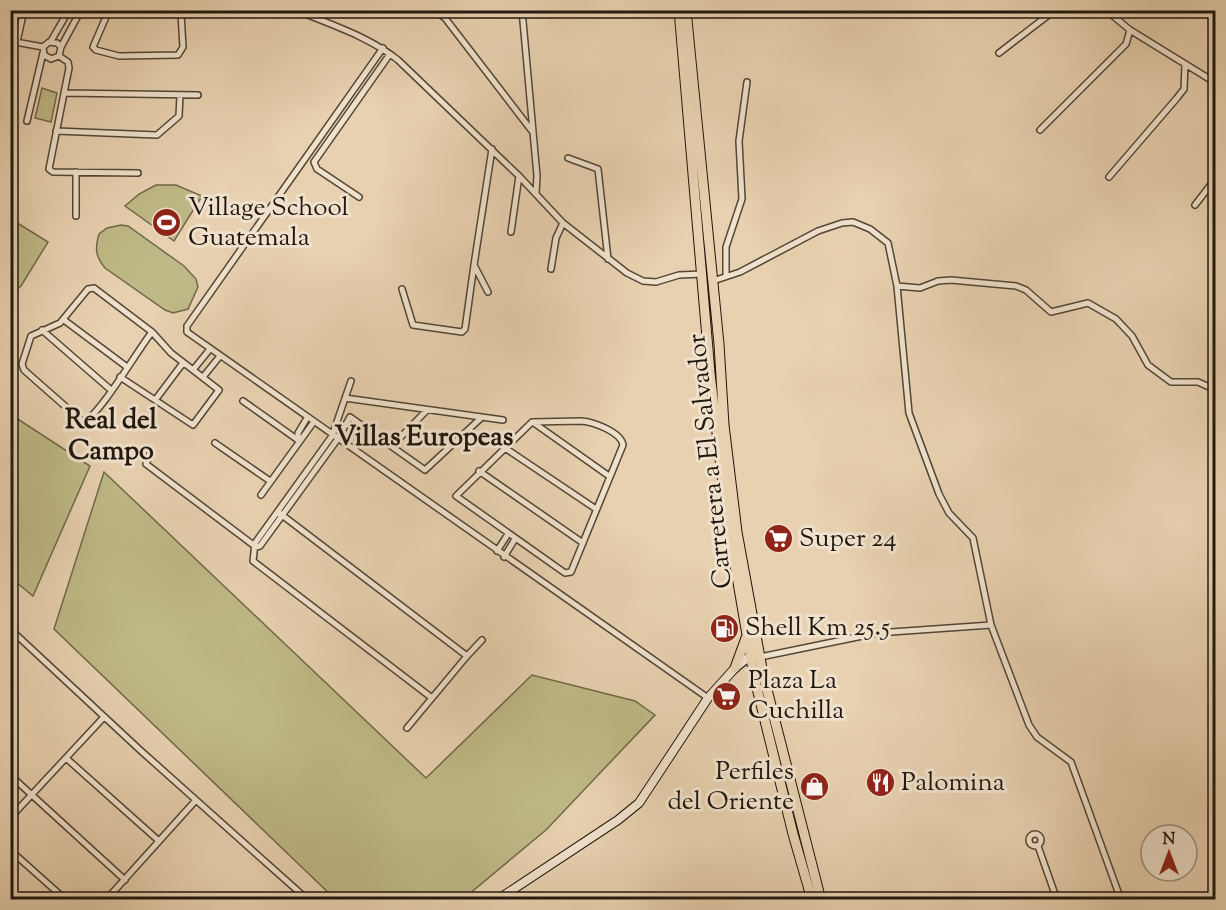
<svg xmlns="http://www.w3.org/2000/svg" width="1226" height="910" font-family="'Sorts Mill Goudy',serif">
<rect width="100%" height="100%" fill="#e8d1b0"/>
<filter id="stains"><feTurbulence type="fractalNoise" baseFrequency=".00333" numOctaves="4"/><feColorMatrix values="0 0 0 0 .2 0 0 0 0 .09 0 0 0 0 .02 0 0 0 .5 -.17"/></filter>
<radialGradient id="worn" r=".72"><stop offset=".6" stop-color="#630" stop-opacity="0"/><stop offset="1" stop-color="#630" stop-opacity=".3"/></radialGradient>
<path fill="#beb986" stroke="#6f684a" stroke-width="1.5" d="M42,88L57,93L51,122L35,118Z
M156,185H176L202,196L174,241L125,206L139,194Z
M11,219L48,242L21,286L11,294Z
M121,225L128,226L184,266L196,279L198,287L188,309L173,313L165,310L105,268C95,256 95,248 99,234L107,228Z
M10,414L90,466L33,596L11,578Z
M104,472L426,778L532,675L635,701L655,715L546,830L463,899H335L54,629Z"/>
<g fill="none" stroke-linecap="round" stroke-linejoin="round">
<defs>
<path id="street" d="M109,10L93,47L96,50L119,56L178,55L183,47L181,14L178,10
M113,10L120,14H181
M296,10C331,25 368,36 398,60L519,176L563,223L627,273L643,281L656,282L679,275L702,274
M433,10L445,18L532,131
M522,10L537,176L536,193
M1106,10L1130,30L1216,83
M10,41L43,47
M51,41L69,10
M17,42L24,10
M61,47L57,43L49,42L43,47L44,55L51,59L59,56L61,47L81,10
M383,48L187,326V332L708,698
M999,53L1055,10
M59,56L68,62L69,68L49,169L53,172L138,173
M65,93L198,95
M27,121L43,53
M1040,130L1126,44L1130,30
M56,131L157,135L179,116L180,95
M568,158L598,169L608,259
M1109,177L1177,98L1184,89L1185,65
M359,197L317,169L314,162L390,54
M1195,205L1216,178
M76,216V172
M511,232L519,176
M551,269L556,238L563,223
M726,276V247L742,199L739,141L747,82
M713,281L740,272L818,231L842,223L853,222L870,229L888,243L897,286L909,413L939,494L949,513L973,538L991,625L1029,725L1037,737L1071,762L1121,900
M897,286L920,288L938,281L951,280L1016,286L1026,290L1051,312L1088,303L1116,319L1132,336L1148,365L1171,382H1198L1216,390
M402,289L413,325L462,332L465,329L474,265
M488,292L474,265L492,149
M64,320L127,367
M42,330L111,390
M193,370L210,349
M120,377L193,425L219,390L171,353L152,332L94,288L88,289L60,323L31,336L22,364L24,370L83,422C98,418 139,348 152,332
M203,377L220,356
M345,398L503,420
M156,399L183,363
M243,401L298,440
M581,421C594,422 621,432 623,445L571,572L565,573L456,496L532,422Z
M534,423L609,476
M298,440V433L307,418
M215,443L270,481
M392,446L427,410
M505,448L596,509
M150,454L146,464L256,547
M479,471L583,543
M261,495L313,423
M278,512L467,656L432,698L253,561L255,543L332,436L351,381
M256,547L260,546L337,440L350,417L425,470L481,418
M497,551L508,534
M504,557L515,539
M10,629L140,750L308,900
M467,656L482,640
M760,657L877,633L991,625
M407,728L432,698
M66,758L159,841
M10,775L125,880
M10,818L104,717
M1029 840a6 6 0 1 1 12 0a6 6 0 1 1-12 0Z
M1038,846L1057,900
M10,850L66,900
M106,900L196,800"/>
<path id="secondary" d="M497,900L618,820L639,803L708,698L735,668L750,656"/>
<path id="highway" d="M679,10L710,373L727,518L754,676L793,834L812,900
M686,10L719,344L724,425L737,532L763,674L821,900
M735,668L746,638"/>
</defs>
<use href="#street" stroke="#524636" stroke-width="8"/>
<use href="#secondary" stroke="#20170e" stroke-width="10"/>
<use href="#highway" stroke="#20170e" stroke-width="11"/>
<use href="#street" stroke="#f0e1cc" stroke-width="5"/>
<use href="#secondary" stroke="#f0e1cc" stroke-width="8"/>
<use href="#highway" stroke="#e8d1b0" stroke-width="9"/>
</g>
<defs>
<symbol id="stadium-disc" viewBox="-11 -11 22 22"><circle r="9.5" fill="#8f2418" stroke="#f0e1cc"/><path d="M0-5a6.5 5 0 1 0 0 10a6.5 5 0 1 0 0-10ZM-3.5-1.8h7v3.6h-7Z" fill="#fff"/></symbol>
<symbol id="supermarket-disc" viewBox="-11 -11 22 22"><circle r="9.5" fill="#8f2418" stroke="#f0e1cc"/><path d="M-6-5.5h2.5l.6 2H6L4.5 2H-2.5L-4.4-4H-6ZM-1.5 3.2a1.3 1.3 0 1 0 .1 0ZM3 3.2a1.3 1.3 0 1 0 .1 0Z" fill="#fff"/></symbol>
<symbol id="fuel-disc" viewBox="-11 -11 22 22"><circle r="9.5" fill="#8f2418" stroke="#f0e1cc"/><path d="M-5.5-6h7V0h2V4h1.3V-2.5L3-4.5l.8-.8L6-3V5H2.5V1h-1V6h-7ZM-4.2-4.7v3.2H.2V-4.7Z" fill="#fff"/></symbol>
<symbol id="restaurant-disc" viewBox="-11 -11 22 22"><circle r="9.5" fill="#8f2418" stroke="#f0e1cc"/><path d="M-5-6h1v4h1v-4h1v4h1v-4h1v5L-1.5 .5V6h-2V.5L-5-1ZM5-6V6H3V1.5H1.5Q1.5-4 5-6Z" fill="#fff"/></symbol>
<symbol id="shop-disc" viewBox="-11 -11 22 22"><circle r="9.5" fill="#8f2418" stroke="#f0e1cc"/><path d="M-5-2.5h2.3a2.7 3.5 0 0 1 5.4 0H5L5.5 6h-11ZM-1.5-2.5h3a1.5 2.3 0 0 0-3 0Z" fill="#fff"/></symbol>
</defs>
<g fill-rule="evenodd">
<use href="#stadium-disc" x="150" y="206" width="33" height="33"/>
<use href="#supermarket-disc" x="762" y="522" width="33" height="33"/>
<use href="#fuel-disc" x="708" y="612" width="33" height="33"/>
<use href="#supermarket-disc" x="710" y="680" width="33" height="33"/>
<use href="#restaurant-disc" x="864" y="766" width="33" height="33"/>
<use href="#shop-disc" x="798" y="770" width="33" height="33"/>
</g>
<g text-anchor="middle" dominant-baseline="central" stroke-width="6" stroke-linejoin="round" paint-order="stroke">
<g font-size="26" fill="#20170e" stroke="#f0e1cc" text-anchor="start">
<text x="188" y="208">Village School<tspan x="188" dy="30">Guatemala</tspan></text>
<text x="799" y="539">Super 24</text>
<text x="745" y="628">Shell Km 25.5</text>
<text x="748" y="681">Plaza La<tspan x="748" dy="30">Cuchilla</tspan></text>
<text x="794" y="772" text-anchor="end">Perfiles<tspan x="794" dy="30">del Oriente</tspan></text>
<text x="901" y="783">Palomina</text>
</g>
<g font-size="26" fill="#20170e" stroke="#f0e1cc">
<text transform="translate(711 461) rotate(-96)">Carretera a El Salvador</text>
</g>
<g font-size="27" font-weight="bold" fill="#20170e" stroke="#f0e1cc">
<text x="111" y="421">Real del<tspan x="111" dy="31">Campo</tspan></text>
<text x="424" y="438">Villas Europeas</text>
</g>
</g>
<rect width="1226" height="910" fill="none" stroke="#e8d1b0" stroke-width="36"/>
<rect x="12" y="12" width="1202" height="886" fill="none" stroke="#20170e" stroke-width="3"/>
<rect x="18" y="18" width="1190" height="874" fill="none" stroke="#20170e" stroke-width="1.5"/>
<g transform="translate(1169 853)"><circle r="28" fill="#f0e1cc" stroke="#9d9080" stroke-width="1.5"/>
<path d="M0-4.5L10 22L0 15L-10 22Z" fill="#8f2418"/>
<text y="-9" font-size="16" font-weight="bold" text-anchor="middle" fill="#20170e">N</text>
</g>
<rect width="100%" height="100%" filter="url(#stains)"/>
<rect width="100%" height="100%" fill="url(#worn)"/>
</svg>
